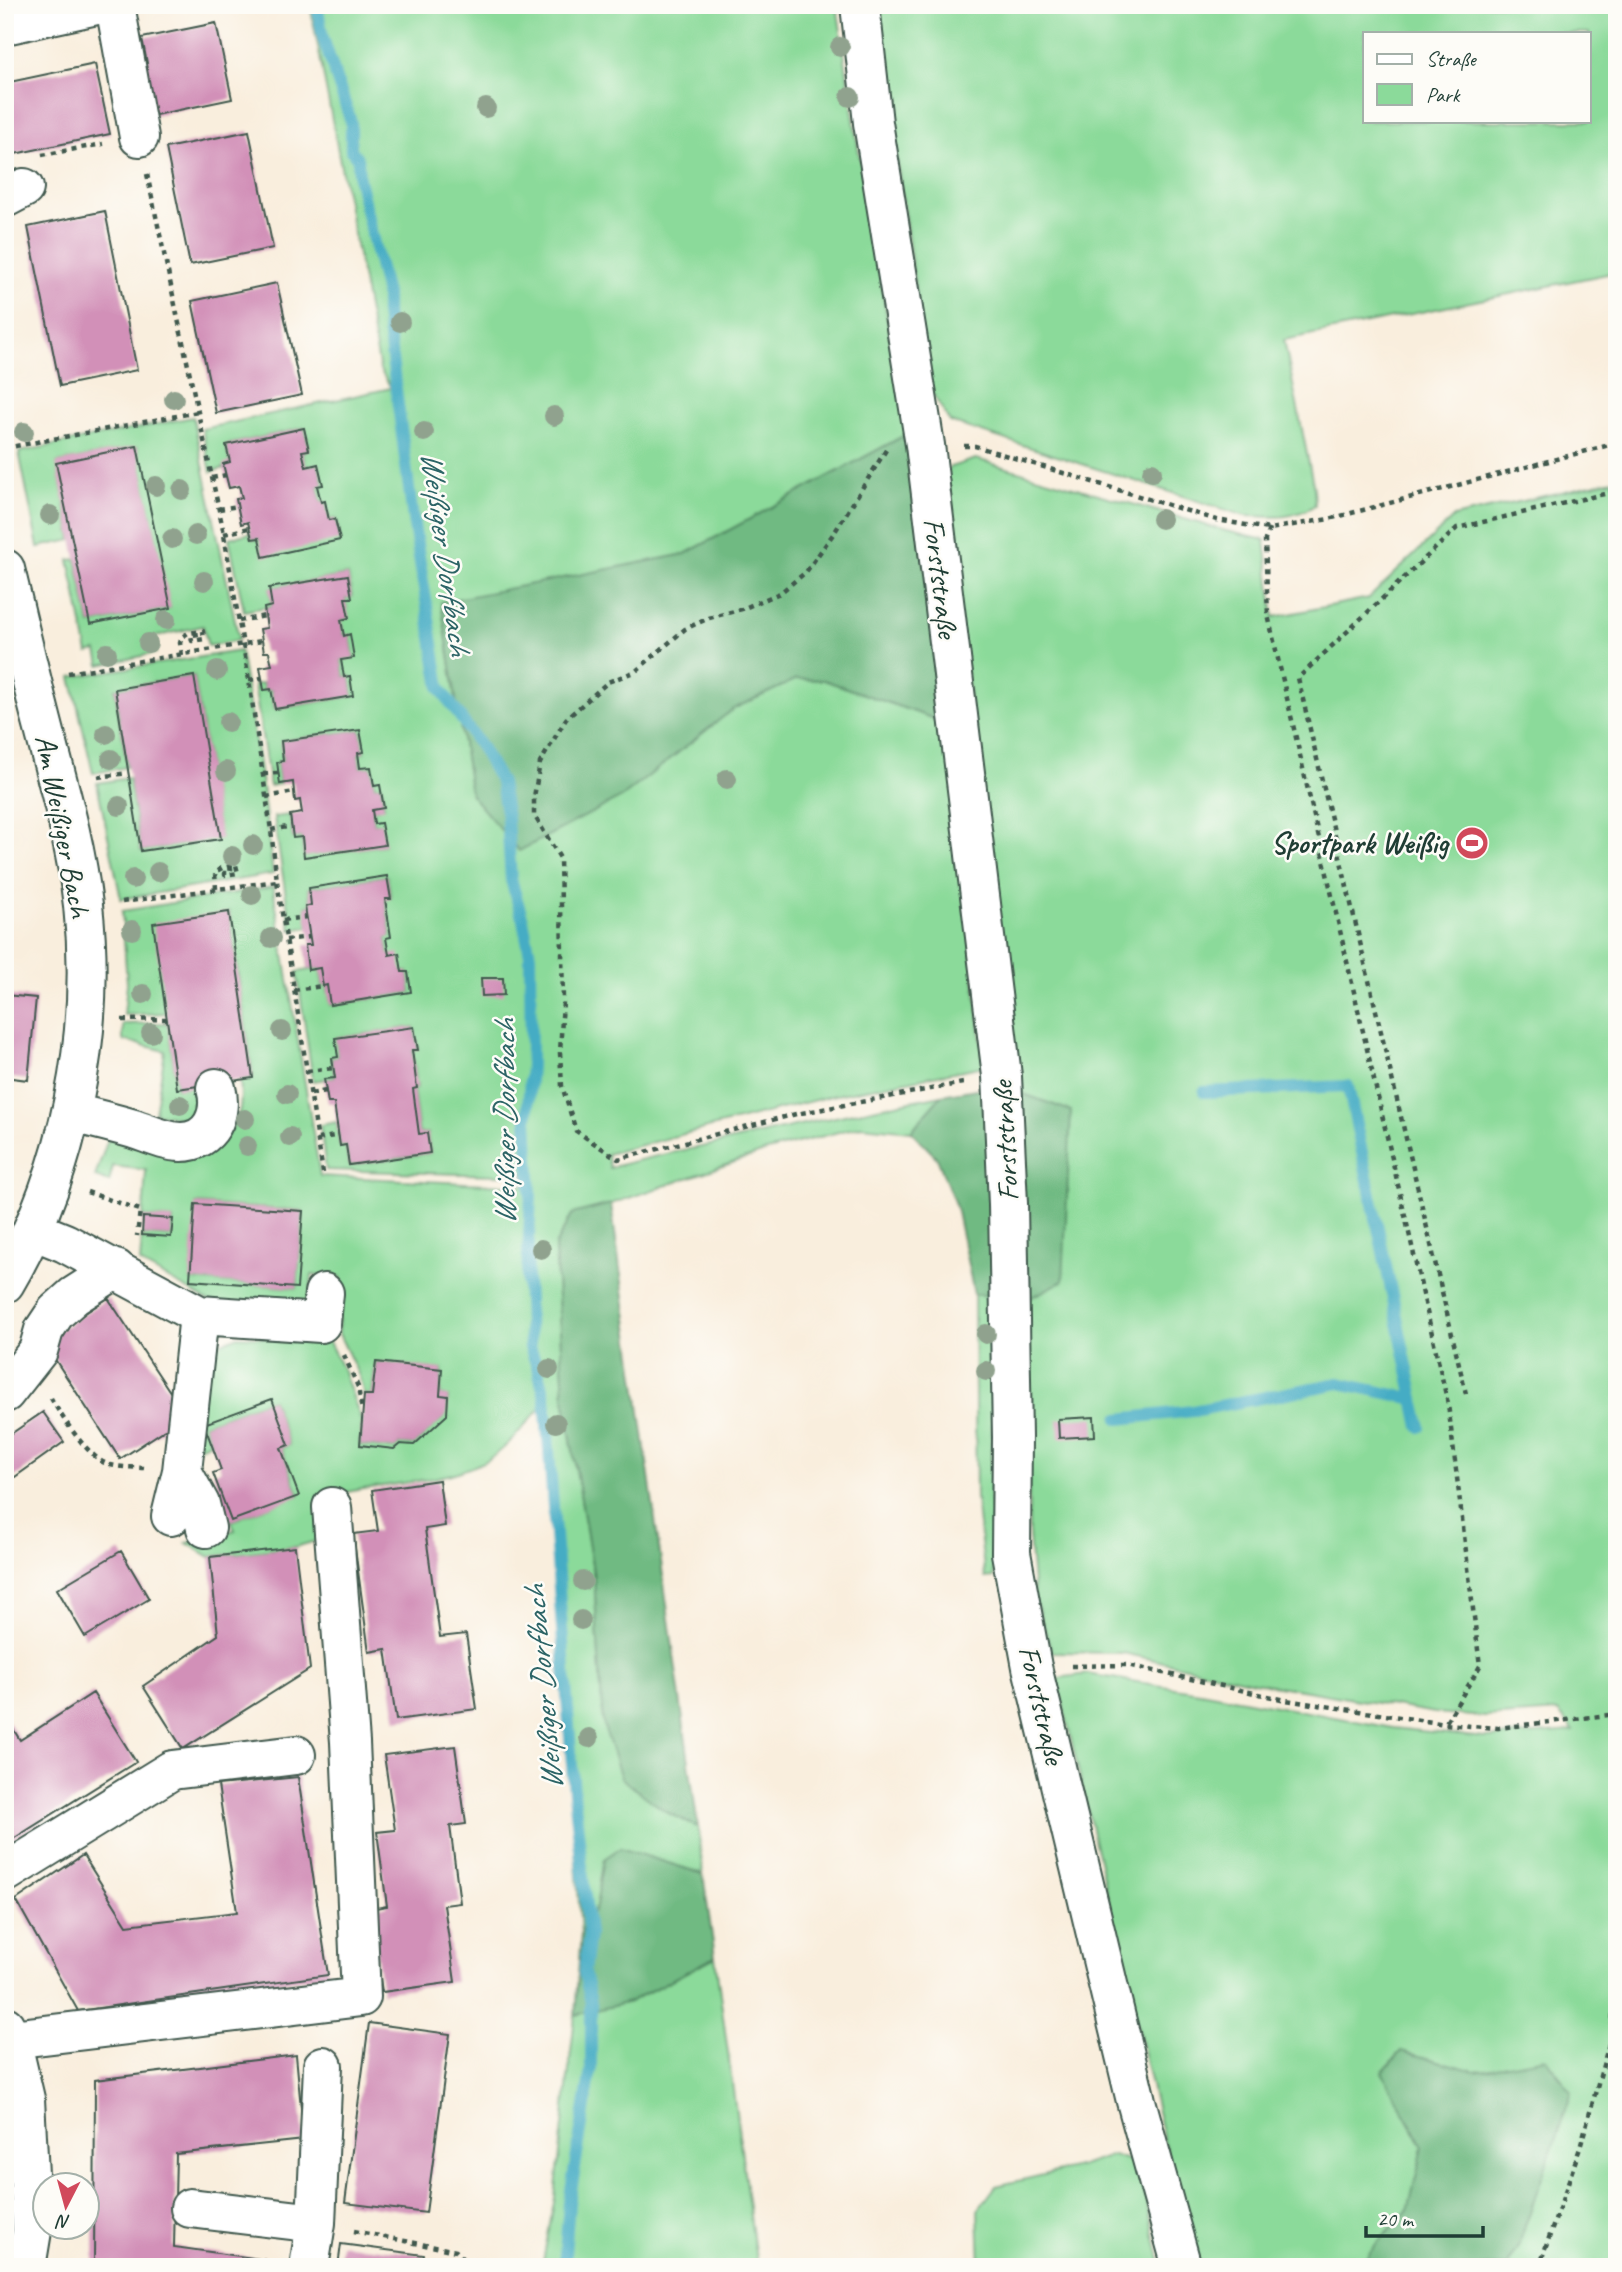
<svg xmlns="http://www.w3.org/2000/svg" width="1622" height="2272" font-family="Caveat,sans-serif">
<rect width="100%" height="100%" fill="#fdfcf7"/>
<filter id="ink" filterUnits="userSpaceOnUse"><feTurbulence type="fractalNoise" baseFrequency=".0143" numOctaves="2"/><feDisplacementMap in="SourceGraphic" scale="14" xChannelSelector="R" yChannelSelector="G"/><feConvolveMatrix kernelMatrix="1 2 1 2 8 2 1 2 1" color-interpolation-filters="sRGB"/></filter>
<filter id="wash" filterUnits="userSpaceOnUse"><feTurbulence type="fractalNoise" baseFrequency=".00686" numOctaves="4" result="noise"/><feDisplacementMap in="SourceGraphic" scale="28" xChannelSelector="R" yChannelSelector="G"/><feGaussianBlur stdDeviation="1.57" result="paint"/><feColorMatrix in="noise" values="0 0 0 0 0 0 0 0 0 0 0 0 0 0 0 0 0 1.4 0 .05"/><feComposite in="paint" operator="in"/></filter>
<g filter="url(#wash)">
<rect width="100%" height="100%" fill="#f9eedd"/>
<path fill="#8bda9a" stroke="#558c67" stroke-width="2" fill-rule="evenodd" d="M310,5H837L858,147L907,434L685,554L441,603L471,795L622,797L733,709L797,679L824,680L946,723L984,1066L831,1096L607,1154L610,1168C646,1157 683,1151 720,1143C794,1126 867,1109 942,1095L911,1131L861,1126L767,1151L611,1204L572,1214L555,1246L564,1397L594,1577L603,1723L666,1812L698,1827L703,1874L620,1848L604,1859L596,1907L581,1933L544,1405C528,1420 514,1441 495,1455C452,1484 392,1481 343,1493L327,1538L295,1547L210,1557L187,1543L235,1530L231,1521L299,1495L281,1448L289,1445L272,1399L204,1424L211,1442L194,1449L208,1349L238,1336L328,1340L344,1372L362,1423L360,1445L394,1449L400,1444L414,1445L446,1415L448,1397L440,1395L442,1370L376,1362L372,1395H364L359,1376L338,1332L341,1277L312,1275L309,1311L210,1302L140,1263L142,1235L171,1237L173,1220L143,1217L146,1170L113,1166L109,1182L95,1177L108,1139L220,1143C240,1122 243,1108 240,1080L253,1077L229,912L166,1013L124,1015L127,983L122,911L273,887L320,1176L527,1186L523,1173L497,1175L326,1170L320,1125L337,1122L340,1146L346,1145L349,1165L430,1153L427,1133L419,1134L413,1089L417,1088L412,1050L418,1049L414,1027L336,1038L338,1057L332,1058L335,1078L313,1081L297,972L320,968L323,986L327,985L331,1005L411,992L408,972H402L389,955L386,938L391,936L385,899L391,898L387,876L309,888L311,905L306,907L309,927L291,930L274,817L290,815L293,838L302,837L304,856L384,845L381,824H374L372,810L384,807L381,785L374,786L371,767L360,768L358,753L364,752L360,730L281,741L283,761L277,762L280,784L270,786L254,685L263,683L264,690L271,689L275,709L353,696L350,676L344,677L341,660L354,657L350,635L344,636L341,620L348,618L345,598L352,597L348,575L270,588L272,606L244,611L229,538L251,533L252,539H340L336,519L329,520L325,502H321L317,486L323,484L318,464L306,467L302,451L309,449L304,428L226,445L230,462L225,468L211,472L202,429L391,388L380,370ZM196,1204L303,1211L297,1288L191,1280Z
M875,5H1617V272L1284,340L1314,489L1315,505C1293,520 1269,517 1245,516L950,422L929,388ZM1365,33H1589V121H1365Z
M193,417L239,640L208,646L203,626L153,637L156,653L100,665L97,651L88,653L69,560L76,559L90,624L170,608L137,447L57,463L72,540L38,547L19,452Z
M976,459L1226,531L1265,540L1274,617L1369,598L1454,517L1617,479V2267H1197L1168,2159L1057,1678L1087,1674L1200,1692L1393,1728L1485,1738L1574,1731L1558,1712L1485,1717L1435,1713L1254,1682L1123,1653L1052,1652L1034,1597L1029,1534L1028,1299L1063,1280L1018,1092L943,482L950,467Z
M240,651L259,763L273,874L121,899L97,783L129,778L141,851L220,838L194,676L115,689L127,767L93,773L71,677Z
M168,1023L177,1088L199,1086C200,1099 203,1112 190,1120L155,1113L165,1051L123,1040V1024Z
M974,1294L996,1296L990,1499L994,1577L985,1578L976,1498Z
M715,1957L757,2267H542L555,2197L575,2015L629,2002Z
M1113,2155L1137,2163L1162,2267H980L978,2210L996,2186L1082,2166Z"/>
<path fill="#70ba82" stroke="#487c5b" stroke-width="2" d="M907,434L946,723L824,680L797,679L733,709L622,797L519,851L471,795L441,602L685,554Z
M982,1088L1018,1092L1071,1111L1063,1281L1028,1299L974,1294L956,1207L937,1158L911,1131L942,1095Z
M611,1204L698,1827L666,1812L621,1778L603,1723L594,1577L564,1397L555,1246L572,1214Z
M620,1848L703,1874L715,1957L629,2002L575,2015L581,1933L596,1907L604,1859Z
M1401,2051L1475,2071L1545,2058L1572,2092L1518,2246L1506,2267H1359L1377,2243L1408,2211L1423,2147L1382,2072Z"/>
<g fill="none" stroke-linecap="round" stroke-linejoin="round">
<path stroke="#44acc4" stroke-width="12" d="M317,5L323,38L351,122V150L358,159L359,180L386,294V313L413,519L440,688L481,747L501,783L507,818L511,880L523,920L530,955L531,1065L527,1120L531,1195L527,1278L530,1347L538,1369L545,1397L574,1793L589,1934L584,1972L591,2003V2070L569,2203L564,2267
M1204,1092L1348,1086L1420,1427
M1119,1419L1193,1411L1339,1383L1414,1399"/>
</g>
<g id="blocks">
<path fill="#d290b8" d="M216,23L232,99L155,115L151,97L135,66L147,63L142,38Z
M95,64L110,134L5,156V83Z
M249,131L273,248L190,265L166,148Z
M105,211L137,370L60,386L28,227Z
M277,283L302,395L216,413L192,301Z
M304,428L309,450L302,451L306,467L318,464L323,485L317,486L321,502L325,501L329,520L335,519L340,540L263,557L259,538L252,539L248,522L241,524L236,499L242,498L239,486L229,488L223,464L230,462L226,445Z
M137,446L171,608L90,624L56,463Z
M348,575L352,598H345L349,618L341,620L344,636L350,634L354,658L341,660L344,677L350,676L353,696L275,709L271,689L264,690L260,667L272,665L269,652H264L260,629L267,628L264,608L272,606L269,588Z
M194,676L221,839L141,851L115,689Z
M360,730L364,752L358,753L360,768L371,767L374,786L380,785L384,808L372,810L374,824L381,823L385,845L304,857L302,837L293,838L290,815L302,813L300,800L295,801L293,782L280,784L277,762L283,761L281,741Z
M387,876L391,899H385L391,937L386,938L389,955L399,953L402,972H408L411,992L330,1005L327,985L323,986L320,968L308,970L305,945H311L305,907L311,905L309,888Z
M229,912L253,1078L177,1089L153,923Z
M481,978H503L504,995L482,996Z
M5,995L36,998L28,1080L5,1077Z
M414,1027L418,1050H412L417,1088L413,1089L419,1134L427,1133L430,1153L349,1165L346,1145L340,1146L334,1103H328L324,1079L335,1078L332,1058L338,1057L335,1038Z
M195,1204L303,1211L297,1288L190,1280Z
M143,1217L173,1219L171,1237L142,1235Z
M108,1298L186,1416L120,1459L43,1341Z
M376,1362L442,1369L440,1395L448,1396L447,1415L414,1445L400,1444L394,1449L360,1445L364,1395H372Z
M272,1399L289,1445L281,1448L299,1496L231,1521L213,1473L221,1470L204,1424Z
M43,1412L64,1442L5,1484V1438Z
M1094,1417L1095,1436L1059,1438L1058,1419Z
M439,1480L445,1526L425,1529L440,1637L466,1634L477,1709L396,1720L386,1649L369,1652L353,1534L378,1531L372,1490Z
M295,1547L310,1669L183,1749L143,1686L218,1635L210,1557Z
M121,1551L149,1599L85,1637L57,1589Z
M93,1693L136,1762L5,1844V1716L20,1740Z
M455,1746L466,1824L450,1826L460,1903L444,1905L455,1982L382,1992L370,1909L387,1906L377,1832L395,1830L384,1755Z
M298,1777L328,1975L78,2011L16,1900L83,1855L127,1925L237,1912L218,1785Z
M369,2023L450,2034L426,2213L345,2203Z
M296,2055L304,2140L176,2154L174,2247L289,2263L288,2267H94L95,2080Z
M341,2244L424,2255L422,2267H338Z"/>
</g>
</g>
<g filter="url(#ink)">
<use href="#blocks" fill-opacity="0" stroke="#40584d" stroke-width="2"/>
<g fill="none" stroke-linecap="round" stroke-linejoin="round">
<defs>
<path id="minor" d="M115,5L139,137
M860,5L873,123L925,445L1002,1076L1008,1204L1012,1437L1011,1553L1032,1667L1136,2101L1182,2267
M5,25L97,5
M5,198L24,188
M5,569C18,622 30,676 44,729C59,787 76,845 83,905C97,1032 70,1172 5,1283
M72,1113C93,1118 113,1123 134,1129C149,1134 166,1142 181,1142C211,1142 223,1113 216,1088
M33,1230L65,1243L199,1315L321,1323L324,1293
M199,1315L182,1471L200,1504L206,1528
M5,1393L38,1351L44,1330L56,1312L74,1296L116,1269
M171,1516L182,1471
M5,1873L172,1770L296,1755
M5,2026L11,2039L25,2099L32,2231L26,2267
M11,2039L361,1997L350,1742L332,1507
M190,2208L316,2223
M309,2267L316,2223L323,2066"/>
</defs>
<use href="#minor" stroke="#40584d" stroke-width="42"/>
<path stroke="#40584d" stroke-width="4.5" stroke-dasharray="5 5" stroke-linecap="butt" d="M42,155L103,144
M147,174L223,529L249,680L271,830L277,881L323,1173
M964,446H975L1217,520L1269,529L1329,519L1617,443
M5,448L198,412
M886,450L836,530L806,572L780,593L742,609L709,618L685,629L636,671L608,682L566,719L540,763L534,797V815L560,858L563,1001L560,1053L562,1086L576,1131L618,1159L796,1114L963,1083
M212,478L226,475
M219,509L238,506
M1269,529L1265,540L1268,615L1448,1404L1480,1666L1445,1724
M224,534L249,528
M239,621L265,616
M182,655L180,643L182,637L188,633L203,631L204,639L192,641L191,635L200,634
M68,673L262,641
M249,680L262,678
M263,774L278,773
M98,777L128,773
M266,797L294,792
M271,830L292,826
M216,889L215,872L222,868L236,865L238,873L225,875V869L234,868
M122,902L277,881
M283,920L307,917
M286,940L310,937
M294,990L323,986
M122,1020L167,1019
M307,1071L334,1068
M311,1094L326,1091
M318,1139L339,1135
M87,1192L140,1210L137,1236
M344,1355L358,1387L362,1411
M1466,1394L1298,678L1457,528L1617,491
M51,1398C60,1415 88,1456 105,1463C117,1468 131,1467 144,1468
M1071,1666L1127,1665L1286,1700L1445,1724L1498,1728L1617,1714
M1611,1715L1617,1756
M354,2231L456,2251L472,2267
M1537,2267L1541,2261L1580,2148L1610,2040L1617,1975"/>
<use href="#minor" stroke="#fff" stroke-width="38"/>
</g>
<g fill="#90a28e">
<circle cx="840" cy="47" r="10"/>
<circle cx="850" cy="97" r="10"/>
<circle cx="486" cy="108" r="10"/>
<circle cx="400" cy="322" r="10"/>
<circle cx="174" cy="399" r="10"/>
<circle cx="554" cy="416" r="10"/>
<circle cx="24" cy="432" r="10"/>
<circle cx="424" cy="432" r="10"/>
<circle cx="1152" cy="472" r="10"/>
<circle cx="156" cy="486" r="10"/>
<circle cx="182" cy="490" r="10"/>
<circle cx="50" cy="515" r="10"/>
<circle cx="1161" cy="519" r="10"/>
<circle cx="196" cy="535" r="10"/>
<circle cx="172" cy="539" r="10"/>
<circle cx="204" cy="581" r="10"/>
<circle cx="166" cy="620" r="10"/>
<circle cx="148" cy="643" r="10"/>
<circle cx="107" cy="653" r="10"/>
<circle cx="217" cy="671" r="10"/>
<circle cx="228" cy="722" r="10"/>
<circle cx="106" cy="734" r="10"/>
<circle cx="111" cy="759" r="10"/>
<circle cx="226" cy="771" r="10"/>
<circle cx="727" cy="779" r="10"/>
<circle cx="119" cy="806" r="10"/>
<circle cx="253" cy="845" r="10"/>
<circle cx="232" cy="856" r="10"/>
<circle cx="158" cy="872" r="10"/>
<circle cx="133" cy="879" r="10"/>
<circle cx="252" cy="895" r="10"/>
<circle cx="132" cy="930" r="10"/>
<circle cx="271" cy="938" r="10"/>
<circle cx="143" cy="994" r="10"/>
<circle cx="282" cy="1031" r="10"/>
<circle cx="151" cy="1033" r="10"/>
<circle cx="287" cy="1094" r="10"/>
<circle cx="180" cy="1105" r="10"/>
<circle cx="245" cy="1119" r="10"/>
<circle cx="290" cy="1137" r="10"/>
<circle cx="247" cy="1146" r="10"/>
<circle cx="541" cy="1249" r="10"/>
<circle cx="986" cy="1334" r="10"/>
<circle cx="549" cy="1369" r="10"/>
<circle cx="986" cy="1371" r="10"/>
<circle cx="556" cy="1423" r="10"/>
<circle cx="583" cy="1581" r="10"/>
<circle cx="581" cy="1620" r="10"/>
<circle cx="589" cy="1738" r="10"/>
</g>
</g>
<defs>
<symbol id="stadium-disc" viewBox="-11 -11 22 22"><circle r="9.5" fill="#d1495b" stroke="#fdfcf7"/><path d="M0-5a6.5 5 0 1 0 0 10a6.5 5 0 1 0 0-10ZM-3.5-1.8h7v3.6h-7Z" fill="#fff"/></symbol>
</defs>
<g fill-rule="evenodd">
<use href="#stadium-disc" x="1453" y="824" width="38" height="38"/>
</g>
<g text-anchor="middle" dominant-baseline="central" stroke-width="5" stroke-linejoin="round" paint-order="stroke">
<g font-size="30" fill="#1f3d34" stroke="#fdfcf7">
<text transform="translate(941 578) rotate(83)">Forststraße</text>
<text transform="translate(63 826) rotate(79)">Am Weißiger Bach</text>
<text transform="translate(1005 1141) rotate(-93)">Forststraße</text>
<text transform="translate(1042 1705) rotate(77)">Forststraße</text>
</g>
<g font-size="30" font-weight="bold" fill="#1f3d34" stroke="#fdfcf7" text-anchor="end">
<text x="1448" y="843">Sportpark Weißig</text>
</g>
<g font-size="32" font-style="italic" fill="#2c6466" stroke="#fdfcf7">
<text transform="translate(446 553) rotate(82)">Weißiger Dorfbach</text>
<text transform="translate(504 1122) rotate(-90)">Weißiger Dorfbach</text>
<text transform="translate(543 1688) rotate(-95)">Weißiger Dorfbach</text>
</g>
</g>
<rect width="1622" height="2272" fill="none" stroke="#fdfcf7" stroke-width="28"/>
<rect x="1363" y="32" width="228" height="91" fill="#fdfcf7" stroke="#a4b0a9" stroke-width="2"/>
<rect x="1377" y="54" width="35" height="10" fill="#ffffff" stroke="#a4b0a9" stroke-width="2"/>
<text x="1426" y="66" font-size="21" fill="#1f3d34">Straße</text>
<rect x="1377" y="84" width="35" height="21" fill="#8bda9a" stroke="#a4b0a9" stroke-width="2"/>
<text x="1426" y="102" font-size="21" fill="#1f3d34">Park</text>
<g transform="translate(66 2206) rotate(186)"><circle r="33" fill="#fdfcf7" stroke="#a4b0a9" stroke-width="2"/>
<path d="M0-5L12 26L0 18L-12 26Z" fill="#d1495b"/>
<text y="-10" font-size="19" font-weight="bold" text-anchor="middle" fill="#1f3d34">N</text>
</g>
<path d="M1366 2226v10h117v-10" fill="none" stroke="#1f3d34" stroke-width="3.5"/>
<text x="1377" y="2226" font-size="21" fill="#1f3d34" stroke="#fdfcf7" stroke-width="5" paint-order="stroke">20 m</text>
</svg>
